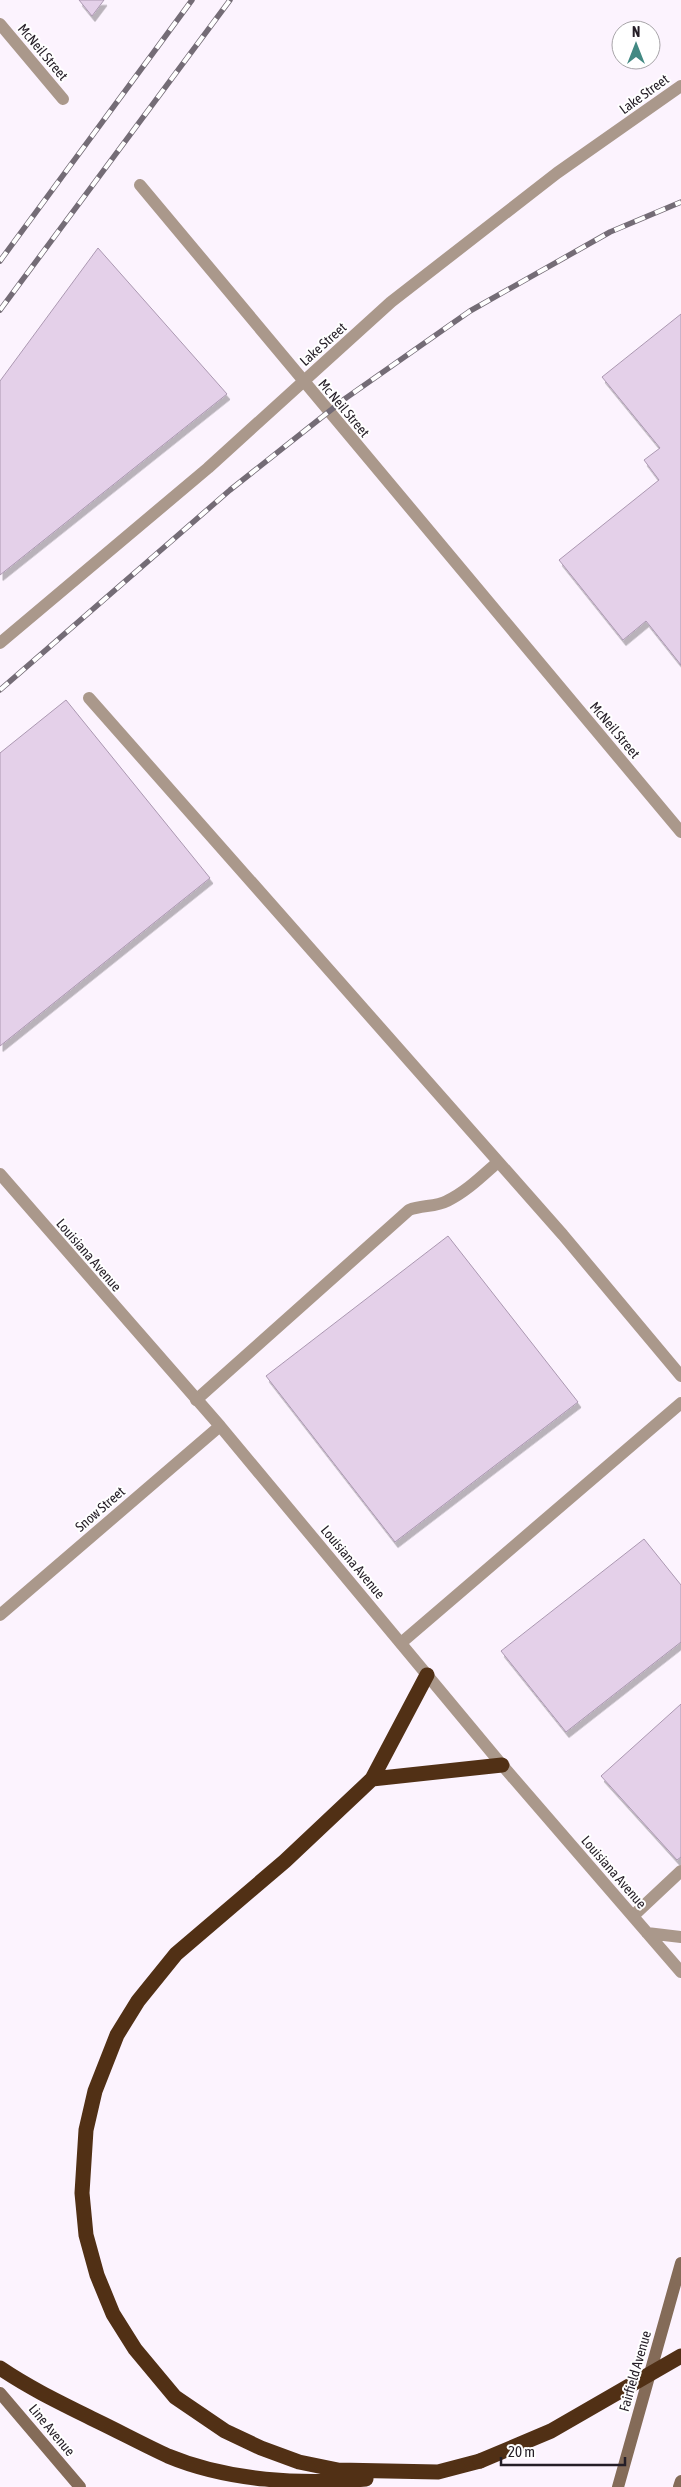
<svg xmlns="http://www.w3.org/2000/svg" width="681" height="2487" font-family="'Asap Condensed',sans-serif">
<defs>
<filter id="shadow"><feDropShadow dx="3" dy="5.5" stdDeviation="0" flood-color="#0004"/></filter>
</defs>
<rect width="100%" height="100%" fill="#fcf3fe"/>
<path fill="#e4d0e9" stroke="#ab98b1" filter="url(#shadow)" d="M79,0H104L92,16Z
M98,248L227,394L0,575V381Z
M681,314V665L646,621L623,640L559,560L659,480L644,460L660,448L602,377Z
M66,700L210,878L0,1046V753Z
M448,1236L578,1402L395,1542L266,1376Z
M644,1539L681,1585V1642L566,1732L501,1651Z
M681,1704V1857L677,1860L601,1776Z"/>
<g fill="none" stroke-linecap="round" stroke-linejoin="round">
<path stroke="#aa988b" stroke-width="12" d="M89,698L563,1235L681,1376
M196,1400L409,1210C421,1205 436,1207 447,1201C466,1192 482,1176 498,1162
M401,1643L681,1403
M633,1916L681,1871"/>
<path stroke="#aa988b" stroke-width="12" d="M0,24L63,99
M140,185L681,832
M0,643L208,468L391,302L557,173L681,86
M0,1174L220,1426L502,1765L681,1972
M0,1615L220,1426
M647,1933L681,1937"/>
<path stroke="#846b58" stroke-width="12" d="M0,2393L80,2487
M618,2487L681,2263
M679,2487L681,2481"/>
<path stroke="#513015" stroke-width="15" d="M427,1675L372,1779L285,1861L176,1954L138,2001L117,2035L95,2091L86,2130L82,2193L86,2235L97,2275L113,2314L135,2349L175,2397L225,2431L261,2448L299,2462L338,2470L438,2472L480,2461
M372,1779L502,1765
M0,2368C31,2389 63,2404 97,2421C120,2432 144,2445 168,2456C228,2481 302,2485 366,2479"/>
<defs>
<path id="rail" d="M0,261L192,0
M0,310L230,0
M0,690L230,490L346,398L470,311L610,232L681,202"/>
</defs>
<use href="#rail" stroke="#746c76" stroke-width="5.5"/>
<use href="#rail" stroke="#fff" stroke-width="4" stroke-dasharray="11" stroke-linecap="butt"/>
<path stroke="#513015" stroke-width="15" d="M480,2461L551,2431L681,2356"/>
</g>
<g text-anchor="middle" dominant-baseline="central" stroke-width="4" stroke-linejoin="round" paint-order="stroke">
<g font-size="14" fill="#251e27" stroke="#fff">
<text transform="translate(43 52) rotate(50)">McNeil Street</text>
<text transform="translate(644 94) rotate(-36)">Lake Street</text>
<text transform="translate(323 344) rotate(-42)">Lake Street</text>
<text transform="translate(344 408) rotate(50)">Mc Neil Street</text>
<text transform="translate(615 730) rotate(50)">McNeil Street</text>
<text transform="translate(89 1255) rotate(49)">Louisiana Avenue</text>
<text transform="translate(100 1509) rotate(-41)">Snow Street</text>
<text transform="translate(353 1562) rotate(50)">Louisiana Avenue</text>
<text transform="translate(614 1872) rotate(49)">Louisiana Avenue</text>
<text transform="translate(635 2371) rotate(-74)">Fairfield Avenue</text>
<text transform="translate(52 2430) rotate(50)">Line Avenue</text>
</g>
</g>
<g transform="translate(636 45)"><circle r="24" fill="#ffffff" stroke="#a8a5a9"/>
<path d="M0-4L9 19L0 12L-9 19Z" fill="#428983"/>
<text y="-8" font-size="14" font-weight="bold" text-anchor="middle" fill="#251e27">N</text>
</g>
<path d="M501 2457v8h124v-8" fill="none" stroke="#251e27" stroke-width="2.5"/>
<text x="508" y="2457" font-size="15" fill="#251e27" stroke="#ffffff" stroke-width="4" paint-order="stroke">20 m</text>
</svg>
